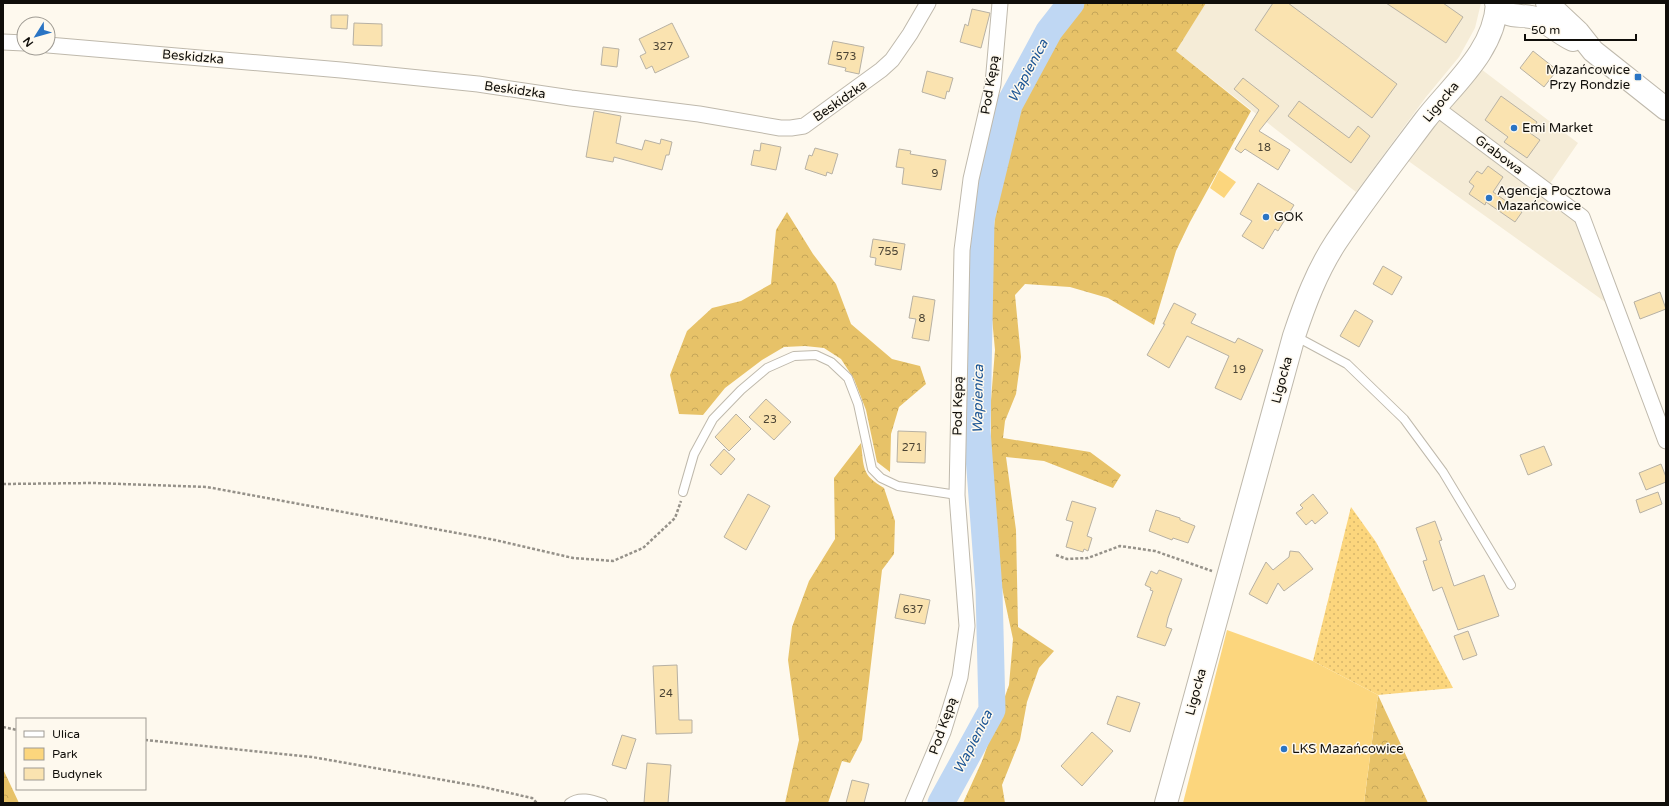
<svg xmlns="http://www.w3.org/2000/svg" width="1669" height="806" font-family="'Varela Round',sans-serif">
<defs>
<pattern id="grass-dots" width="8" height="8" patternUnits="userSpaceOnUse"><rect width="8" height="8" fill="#fcd67d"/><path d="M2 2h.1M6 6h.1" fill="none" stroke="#d7b66b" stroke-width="1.8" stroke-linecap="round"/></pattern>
<pattern id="forest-crowns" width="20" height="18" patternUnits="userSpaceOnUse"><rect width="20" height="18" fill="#e7c268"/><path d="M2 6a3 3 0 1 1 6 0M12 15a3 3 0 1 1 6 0" fill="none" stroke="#c5a659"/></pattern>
</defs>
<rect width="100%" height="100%" fill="#fef9ee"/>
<path fill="#f5ecd7" d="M1206,3H1481L1475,28L1459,57L1426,97L1356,192L1176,51Z
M1481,69L1578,143L1549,185L1444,109Z
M1439,117L1577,219L1608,304L1407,160Z"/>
<path fill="url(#grass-dots)" d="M1351,507L1376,542L1453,688L1378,695L1313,661Z"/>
<path fill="url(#forest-crowns)" d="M1081,3H1206L1176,51L1251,111L1190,222L1176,251L1154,325L1108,298L1070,287L1025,284L1015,295L1021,357L1016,394L1005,421L1003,438L1090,452L1121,475L1113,488L1044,461L1006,457L1016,530L1018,627L1054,651L1039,668L1027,702L1020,740L1002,785L1005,803H963L982,761L1009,685L1013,639L1001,583L991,462V400L995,350L989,286L995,216L1011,131L1043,59Z
M787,212L813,254L836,284L851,324L892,359L920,366L926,384L899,407L891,434L890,472L877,462L866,410L854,379L841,359L824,348L805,346L784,347L762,360L725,388L703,415L679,414L670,375L687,331L712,308L741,301L771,284L776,230Z
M861,443C864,467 861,475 884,488L895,521L894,554L882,570L862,740L850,763L842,761L828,803H785L799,740L788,660L792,627L809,581L835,539L834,478Z
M1378,695L1428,803H1364Z
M3,769L19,803H3Z"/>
<path fill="#fcd67d" d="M1219,170L1236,182L1224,198L1210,188Z
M1227,630L1313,661L1378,695L1364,803H1183Z"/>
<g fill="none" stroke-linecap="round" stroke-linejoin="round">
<path stroke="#bfd7f3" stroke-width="27" d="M941,803L992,710L989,590L977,430L981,220L1009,105L1049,31L1071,3"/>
</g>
<path fill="#fae3b0" stroke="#b7b1a4" d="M1273,3H1288L1397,84L1372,118L1255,30Z
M1386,3H1443L1463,17L1446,43Z
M972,9L990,13L981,48L960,42L965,24L968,26Z
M331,15H348L347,29L331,28Z
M354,23L382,24V46L353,45Z
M672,23L689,57L655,73L652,66L646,69L640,56L646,53L639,39Z
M833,41L864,47L859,74L845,71L846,68L828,64Z
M603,47L619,49L617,67L601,65Z
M1533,51L1557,70L1544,87L1520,68Z
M927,71L953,78L949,92L947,91L945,99L922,92Z
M1243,78L1279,106L1259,131L1290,150L1278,170L1245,149L1241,153L1235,149L1259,110L1234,89Z
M1501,96L1537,122L1530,133L1540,140L1527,158L1504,142L1508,137L1485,120Z
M1299,101L1349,138L1358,126L1370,136L1351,163L1288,116Z
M594,111L621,116L616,143L642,150L645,140L660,144L661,139L672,142L669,155H666L662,170L614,157L613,162L586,157Z
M761,143L781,147L776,170L751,165L754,150L760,151Z
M815,148L838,154L832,174L827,172L826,176L805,169L809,155L812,156Z
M899,149L911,151L910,154L946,160L941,190L902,184L904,168L896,167Z
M1488,166L1503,177L1493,192L1522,212L1515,222L1486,202L1485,205L1469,194L1474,186L1469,182L1477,171L1482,174Z
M1258,183L1294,205L1278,231L1275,229L1263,249L1242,236L1252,221L1240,214Z
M873,239L905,244L901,270L875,265L876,258L870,257Z
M1383,266L1402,277L1392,295L1373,284Z
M1660,292L1666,309L1640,319L1634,302Z
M913,296L935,300L929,341L912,338L916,319L909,318Z
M1174,303L1196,314L1191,323L1235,343L1238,338L1263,350L1241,400L1215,388L1229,356L1187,336L1169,368L1147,355L1165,324H1163Z
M1355,310L1373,321L1359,347L1340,336Z
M766,399L791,422L774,440L749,417Z
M736,414L751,429L729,451L715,437Z
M898,431L926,432L925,463L897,462Z
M1544,446L1552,465L1528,475L1520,455Z
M724,449L735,459L721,475L710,465Z
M1661,464L1666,477V482L1646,490L1639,473Z
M1658,492L1662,504L1640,513L1636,500Z
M748,494L770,506L746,550L724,537Z
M1313,494L1328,513L1315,524L1312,520L1306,525L1296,513L1303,508L1300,505Z
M1072,501L1096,508L1087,536L1092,538L1088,551L1084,549L1083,552L1066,547L1073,522L1066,520Z
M1156,510L1180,518V520L1195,526L1188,543L1173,538L1172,540L1149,531Z
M1435,521L1442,540L1439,541L1454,586L1484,575L1499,616L1458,630L1442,587L1433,591L1423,561L1427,560L1416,528Z
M1290,551L1299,552L1313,569L1284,591L1278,583L1267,604L1249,594L1266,562L1273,570L1289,557Z
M1159,570L1182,579L1168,618L1166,627L1172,629L1165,646L1137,637L1153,591L1150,590L1151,588L1145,585L1151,571L1157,574Z
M900,594L930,600L925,624L895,618Z
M1468,631L1477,655L1463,660L1454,636Z
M677,665L679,720H692V733L656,734L653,666Z
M1117,696L1140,703L1130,732L1107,724Z
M1092,732L1113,751L1082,786L1061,766Z
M622,735L636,739L626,769L612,765Z
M647,763L671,765L668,803H644Z
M852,780L869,784L864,803H846Z"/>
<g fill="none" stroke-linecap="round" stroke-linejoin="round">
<defs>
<path id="lane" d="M1295,336L1347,364L1404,419L1443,472L1511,585
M683,492L694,454L713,419L741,390L767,368L794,356L816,355L831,362L848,378L858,404L872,469L881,478L898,486L957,495
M569,803C579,795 592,799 603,803"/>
<path id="street" d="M3,42L24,43
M48,45L341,70L478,84L571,98L699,114L780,128H791L804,126L881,70L892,60L910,34L928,3
M1435,107L1582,217L1666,441
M913,803L943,732L960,677L967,626L957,495L962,250L971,179L993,84L1000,3"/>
<path id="secondary" d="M1496,3C1508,22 1521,12 1538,19C1548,23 1562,35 1573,40
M1547,3L1578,32L1593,51L1666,109
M1166,803L1294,336C1305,303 1317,271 1336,242C1364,200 1395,160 1425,120C1452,85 1494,52 1497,4"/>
</defs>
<use href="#lane" stroke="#bfb9ac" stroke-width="10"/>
<use href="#street" stroke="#bfb9ac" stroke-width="17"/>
<use href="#secondary" stroke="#bfb9ac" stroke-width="24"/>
<path stroke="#959189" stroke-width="2.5" stroke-dasharray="3 2" stroke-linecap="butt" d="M3,484L94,483L207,487L495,540L573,558L613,561L643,548L675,518L681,501
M1056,555L1067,559L1088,558L1120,546L1155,551L1212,571
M3,727L17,730
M145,740L312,757L483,787L532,798L537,803"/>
<use href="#lane" stroke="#fff" stroke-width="8"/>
<use href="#street" stroke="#fff" stroke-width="15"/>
<use href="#secondary" stroke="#fff" stroke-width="22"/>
</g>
<g fill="#2a74c4" stroke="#fef9ee" stroke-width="1.5">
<rect x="1634" y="73" width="8" height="8" rx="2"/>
<circle cx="1514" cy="128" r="4"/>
<circle cx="1489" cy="198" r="4"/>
<circle cx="1266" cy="217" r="4"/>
<circle cx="1284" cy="749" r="4"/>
</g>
<g text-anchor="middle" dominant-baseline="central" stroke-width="3" stroke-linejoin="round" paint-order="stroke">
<g font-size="11" fill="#4a4334">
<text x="663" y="46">327</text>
<text x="846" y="56">573</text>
<text x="1264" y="147">18</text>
<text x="935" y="173">9</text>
<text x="888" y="251">755</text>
<text x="922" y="318">8</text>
<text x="1239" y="369">19</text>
<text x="770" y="419">23</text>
<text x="912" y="447">271</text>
<text x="913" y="609">637</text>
<text x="666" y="693">24</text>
</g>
<g font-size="13" fill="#100e0a" stroke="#fef9ee">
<text transform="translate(193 57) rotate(5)">Beskidzka</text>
<text transform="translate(990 85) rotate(-81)">Pod Kępą</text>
<text transform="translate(515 90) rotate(8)">Beskidzka</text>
<text transform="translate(840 101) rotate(-35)">Beskidzka</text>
<text transform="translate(1441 102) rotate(-50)">Ligocka</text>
<text transform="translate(1499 155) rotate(37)">Grabowa</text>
<text transform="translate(1282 380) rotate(-75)">Ligocka</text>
<text transform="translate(958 406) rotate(-89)">Pod Kępą</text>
<text transform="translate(1196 692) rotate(-75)">Ligocka</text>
<text transform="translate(943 726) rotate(-71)">Pod Kępą</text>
</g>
<g font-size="13" fill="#100e0a" stroke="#fef9ee" text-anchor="start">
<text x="1630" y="70" text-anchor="end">Mazańcowice<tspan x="1630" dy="15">Przy Rondzie</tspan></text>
<text x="1522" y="128">Emi Market</text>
<text x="1497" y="191">Agencja Pocztowa<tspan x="1497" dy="15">Mazańcowice</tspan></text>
<text x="1274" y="217">GOK</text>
<text x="1292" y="749">LKS Mazańcowice</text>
</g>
<g font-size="14" font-style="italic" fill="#1e5796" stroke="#fef9ee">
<text transform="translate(1028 71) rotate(-62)">Wapienica</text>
<text transform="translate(978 399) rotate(-89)">Wapienica</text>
<text transform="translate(973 742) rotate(-63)">Wapienica</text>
</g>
</g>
<rect width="1669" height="806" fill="none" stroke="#100e0a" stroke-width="8"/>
<rect x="16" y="718" width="130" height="72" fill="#fef9ee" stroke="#9f9b93"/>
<rect x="24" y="731" width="20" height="6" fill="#ffffff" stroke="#9f9b93"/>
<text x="52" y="738" font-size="12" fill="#100e0a">Ulica</text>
<rect x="24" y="748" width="20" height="12" fill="#fcd67d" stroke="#9f9b93"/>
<text x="52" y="758" font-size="12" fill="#100e0a">Park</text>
<rect x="24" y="768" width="20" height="12" fill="#fae3b0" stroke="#9f9b93"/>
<text x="52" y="778" font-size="12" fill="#100e0a">Budynek</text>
<g transform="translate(36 36) rotate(233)"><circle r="19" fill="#fef9ee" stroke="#9f9b93"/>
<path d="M0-3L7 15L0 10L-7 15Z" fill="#2a74c4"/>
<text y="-6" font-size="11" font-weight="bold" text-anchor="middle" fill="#100e0a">N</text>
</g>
<path d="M1525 34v6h111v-6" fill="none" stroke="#100e0a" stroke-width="2"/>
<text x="1531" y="34" font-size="12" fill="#100e0a" stroke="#fef9ee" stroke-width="3" paint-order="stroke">50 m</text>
</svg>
